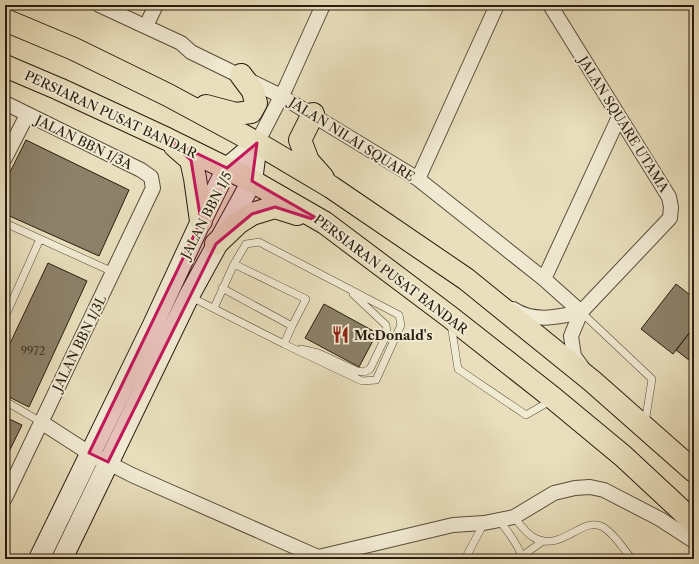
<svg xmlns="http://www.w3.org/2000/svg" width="699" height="564" font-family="'Libre Caslon Text',serif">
<rect width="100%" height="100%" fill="#e9dfbc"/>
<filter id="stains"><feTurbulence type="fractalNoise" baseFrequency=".005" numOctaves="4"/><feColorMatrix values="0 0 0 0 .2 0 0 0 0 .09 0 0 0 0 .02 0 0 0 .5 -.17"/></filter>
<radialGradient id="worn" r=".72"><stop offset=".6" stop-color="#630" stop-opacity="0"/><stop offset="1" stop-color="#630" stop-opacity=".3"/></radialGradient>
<path fill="#8c8169" stroke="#281c0f" d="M26,140L129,190L99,256L5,214V182Z
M48,263L87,281L29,407L5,395V354Z
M676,284L694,298V327L673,354L641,329Z
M324,304L377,333L359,367L305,338Z
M694,327V364L676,350Z
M5,417L22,425L5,460Z"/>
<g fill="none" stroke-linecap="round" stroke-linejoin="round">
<defs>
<path id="lane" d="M5,223L113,272
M222,288L292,326L306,299L234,264
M191,297L284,344L362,381L376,380L401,325L399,315L259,242L246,244L234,264L214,308
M581,312L652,379L645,423
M5,317L40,239
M451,324L458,369L526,415L552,400
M287,345L284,344L292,326
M301,349L318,353L357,371L364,372L370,369L387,334L386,325L353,294
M5,401L41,422
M514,517C519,523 526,533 533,537C561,554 582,515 603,527C615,534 623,549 632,559
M499,520C506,529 521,548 522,559
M522,556L543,541
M465,559L484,523"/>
<path id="street" d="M99,5L181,43L191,52L281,96L418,179L544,279L581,312
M550,5L669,197L671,207L670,218L581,312L571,336L574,356L582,367
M146,26L156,5
M5,103L141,170L151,177L153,188L5,498
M257,143L286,87L323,5
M5,158L27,115
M418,179L497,5
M544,279L619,117
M513,309C534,323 558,317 581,312
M41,422L89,453L132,475L318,557
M310,559L453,525L484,523L514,517L554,493L575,488L590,487L604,490L660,519L694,541"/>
<path id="secondary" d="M39,559L152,327L201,221L227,168L257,143
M62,559L189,296L252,181L257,143"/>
<path id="primary" d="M5,20L74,49L168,95L257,143L331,187L466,279L592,381L694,471
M5,66L59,89L167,139L252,181L325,223L450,317L553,398L623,456L694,522
M206,106L236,114L251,112L256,103L253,91L241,75
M313,114L300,140L308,161L323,178
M175,146L191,160L195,178L201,221
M216,244L238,223L252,214L275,207L297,214"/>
</defs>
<use href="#lane" stroke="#584d3a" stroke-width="8"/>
<use href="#street" stroke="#584d3a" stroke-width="16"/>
<use href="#secondary" stroke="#281c0f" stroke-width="22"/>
<use href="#primary" stroke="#281c0f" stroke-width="24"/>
<use href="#lane" stroke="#f1ead3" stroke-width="7"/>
<use href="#street" stroke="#f1ead3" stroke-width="14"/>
<use href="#secondary" stroke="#f1ead3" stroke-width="20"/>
<use href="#primary" stroke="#e9dfbc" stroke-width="22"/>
</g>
<path fill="#c2185b" fill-opacity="0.2" stroke="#c2185b" stroke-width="3" stroke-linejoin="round" d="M167,139L227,168L257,143L252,181L325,223L275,207L252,214L216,244L108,462L89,453L201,221L191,160Z"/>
<defs>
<symbol id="restaurant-bare" viewBox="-9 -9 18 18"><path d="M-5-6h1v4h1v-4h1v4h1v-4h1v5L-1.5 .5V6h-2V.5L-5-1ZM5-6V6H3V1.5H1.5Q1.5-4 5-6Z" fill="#8f2418" stroke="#f1ead3" stroke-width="2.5" paint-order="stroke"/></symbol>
</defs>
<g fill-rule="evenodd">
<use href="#restaurant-bare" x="328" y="322" width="25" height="25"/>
</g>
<g text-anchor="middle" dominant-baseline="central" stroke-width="4" stroke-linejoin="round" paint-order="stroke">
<g font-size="11" fill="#413526">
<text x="33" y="351">9972</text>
</g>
<g font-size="13" fill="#281c0f" stroke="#f1ead3">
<text transform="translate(111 114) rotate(25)">PERSIARAN PUSAT BANDAR</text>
<text transform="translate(624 124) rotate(58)">JALAN SQUARE UTAMA</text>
<text transform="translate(352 139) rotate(32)">JALAN NILAI SQUARE</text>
<text transform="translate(84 142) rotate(26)">JALAN BBN 1/3A</text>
<text transform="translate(206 215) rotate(-63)">JALAN BBN 1/5</text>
<text transform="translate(391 274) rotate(37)">PERSIARAN PUSAT BANDAR</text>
<text transform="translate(79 343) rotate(-64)">JALAN BBN 1/3L</text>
</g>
<g font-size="13" font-weight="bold" fill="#281c0f" stroke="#f1ead3" text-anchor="start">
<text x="354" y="335">McDonald's</text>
</g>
</g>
<rect width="699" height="564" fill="none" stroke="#e9dfbc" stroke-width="20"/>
<rect x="6" y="6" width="687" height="552" fill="none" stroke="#281c0f" stroke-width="2"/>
<rect x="10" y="10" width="679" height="544" fill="none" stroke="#281c0f"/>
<rect width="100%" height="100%" filter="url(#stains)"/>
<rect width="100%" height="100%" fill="url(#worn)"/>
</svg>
